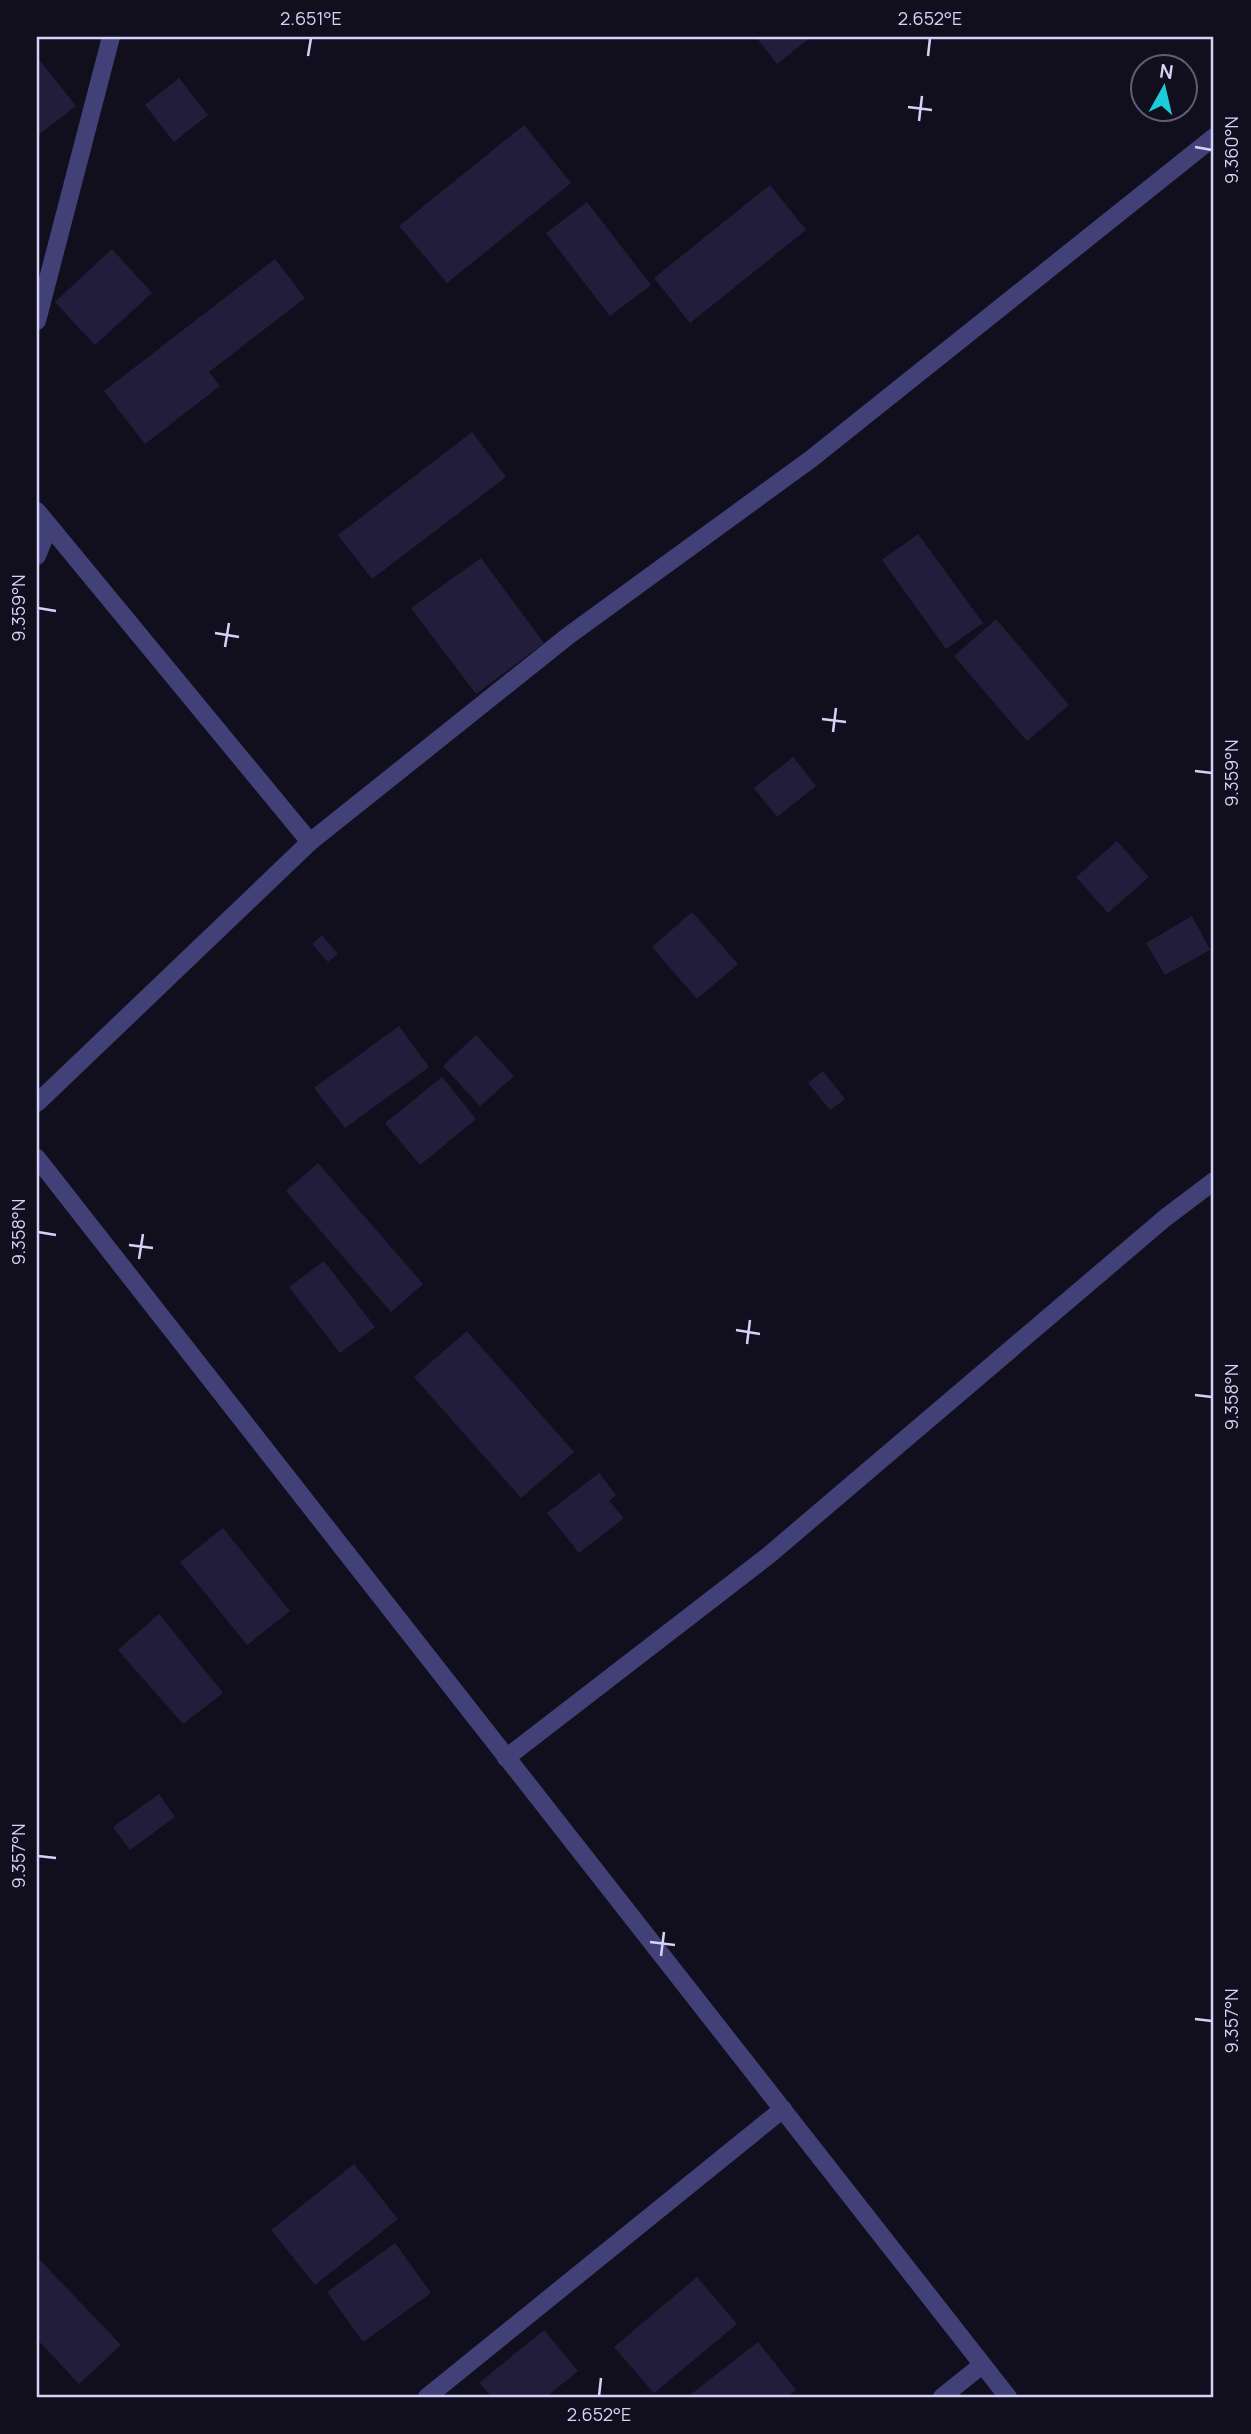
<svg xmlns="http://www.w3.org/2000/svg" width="1251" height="2434" font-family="Manrope,sans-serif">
<rect width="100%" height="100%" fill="#110f1e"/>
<path fill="#231d3c" d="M756,37H811L777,64Z
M37,57L76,106L37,136Z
M179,78L208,115L174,142L145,105Z
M524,125L571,183L447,283L399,226Z
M770,185L806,230L690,323L654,278Z
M587,202L651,285L610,316L546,233Z
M112,249L152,293L95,345L55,302Z
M275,259L305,298L209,372L220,386L145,444L104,391Z
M472,432L506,477L372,579L338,535Z
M918,534L983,623L946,649L882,560Z
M481,558L544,643L476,694L411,608Z
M996,619L1069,705L1027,741L954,656Z
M793,757L816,786L777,817L754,788Z
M1117,841L1149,877L1108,913L1076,877Z
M692,912L738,964L697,999L652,947Z
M1192,916L1210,950L1165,975L1146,943Z
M322,935L338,954L328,962L312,944Z
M399,1026L429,1067L345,1128L314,1088Z
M476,1035L514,1076L480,1106L443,1066Z
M823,1071L845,1099L830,1110L808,1083Z
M442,1077L476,1119L420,1165L385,1123Z
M318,1163L423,1284L391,1312L286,1191Z
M324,1261L375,1327L340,1353L289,1287Z
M467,1331L574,1452L521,1498L414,1377Z
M599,1473L616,1495L609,1501L624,1518L579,1553L547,1513Z
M223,1528L290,1611L247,1645L180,1562Z
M159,1614L223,1693L183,1724L118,1650Z
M159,1794L175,1817L130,1850L113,1827Z
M354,2164L398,2219L315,2285L271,2230Z
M395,2243L431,2293L363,2342L327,2292Z
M38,2258L121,2345L79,2384L37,2339Z
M697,2277L737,2324L654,2393L614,2347Z
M544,2330L578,2371L546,2397H492L479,2383Z
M758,2342L796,2390L787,2397H692L690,2395Z"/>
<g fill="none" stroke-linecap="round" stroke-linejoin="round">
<path stroke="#414077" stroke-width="18" d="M37,321L111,37
M37,511L310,842
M37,556L49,526
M37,1103L310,842L568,636L811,459L1214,137
M37,1158L1008,2397
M506,1758L769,1555L1165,1218L1214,1181
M427,2397L783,2109
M942,2397L982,2365"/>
</g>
<path fill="none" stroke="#d5d2f9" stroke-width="2.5" d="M308,56L311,38M928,56L930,38M908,107L932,110M919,121L922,96M1195,147L1212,150M38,608L56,611M215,633L239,637M225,647L229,623M822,719L846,722M833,732L836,708M1195,771L1212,773M38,1232L56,1235M129,1245L153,1248M139,1259L143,1234M736,1330L760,1334M747,1344L750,1320M1195,1395L1212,1397M38,1856L56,1858M650,1942L675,1945M661,1956L664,1932M1195,2019L1212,2021M599,2396L601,2378"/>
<rect width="1251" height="2434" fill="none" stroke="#110f1e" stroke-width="77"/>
<g transform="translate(1164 88) rotate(8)"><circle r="33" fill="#110f1e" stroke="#5f5d76" stroke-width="2"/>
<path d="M0-5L12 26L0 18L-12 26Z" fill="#1cccda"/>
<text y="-10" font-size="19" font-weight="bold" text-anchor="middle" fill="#d5d2f9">N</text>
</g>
<rect x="38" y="38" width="1174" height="2358" fill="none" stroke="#d5d2f9" stroke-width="2.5"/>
<g font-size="18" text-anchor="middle" fill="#d5d2f9">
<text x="311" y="25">2.651°E</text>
<text x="930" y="25">2.652°E</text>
<text transform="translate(1232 150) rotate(-90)" y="6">9.360°N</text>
<text transform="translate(19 608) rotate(-90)" y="6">9.359°N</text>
<text transform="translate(1232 773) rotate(-90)" y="6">9.359°N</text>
<text transform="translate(19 1232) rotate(-90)" y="6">9.358°N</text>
<text transform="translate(1232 1397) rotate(-90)" y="6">9.358°N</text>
<text transform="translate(19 1856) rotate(-90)" y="6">9.357°N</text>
<text transform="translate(1232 2021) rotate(-90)" y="6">9.357°N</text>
<text x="599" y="2421">2.652°E</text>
</g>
</svg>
